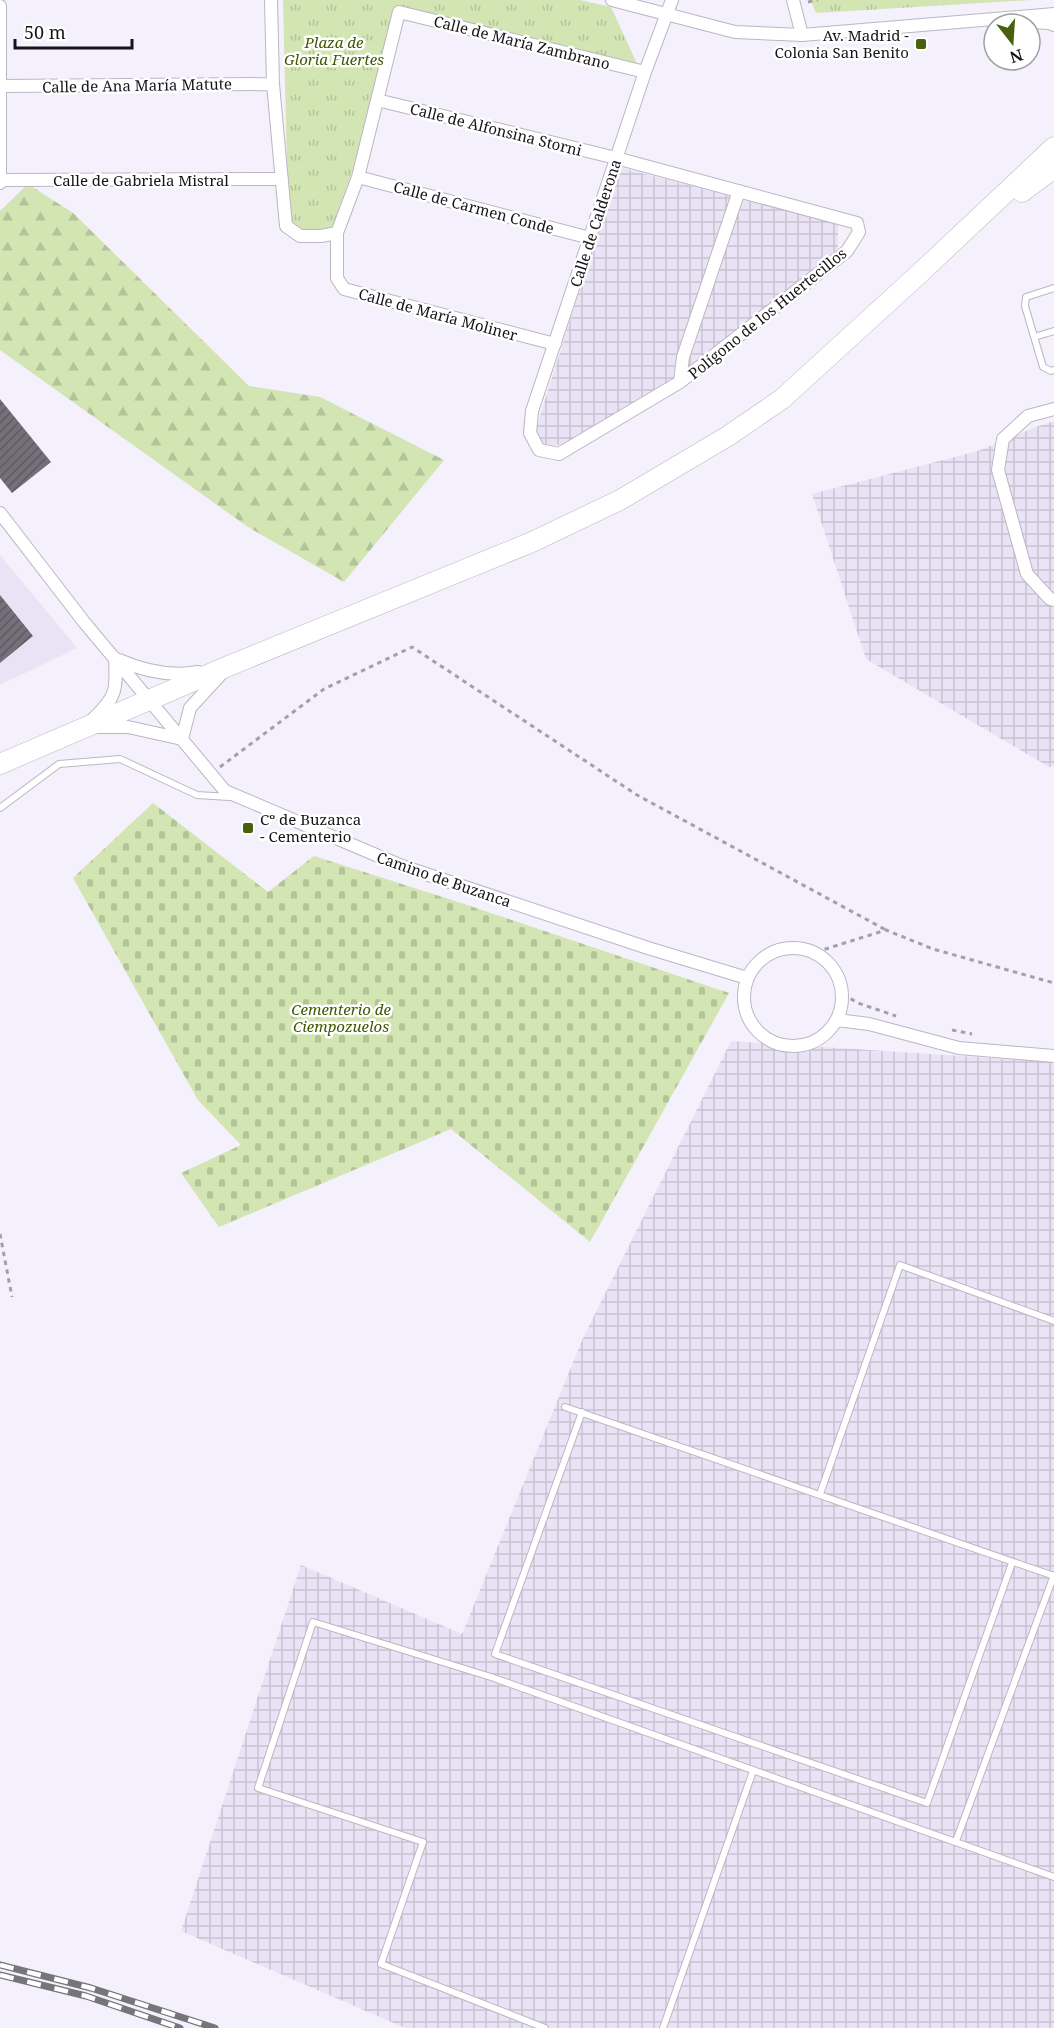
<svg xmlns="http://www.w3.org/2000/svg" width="1054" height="2028" font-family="'Noto Serif',serif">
<defs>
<pattern id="industrial-grid" width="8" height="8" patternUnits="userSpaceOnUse" patternTransform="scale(1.5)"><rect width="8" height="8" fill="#eae3f5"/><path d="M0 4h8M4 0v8" fill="none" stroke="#c8c2d1"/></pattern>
<pattern id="forest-firs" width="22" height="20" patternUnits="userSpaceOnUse" patternTransform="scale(1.5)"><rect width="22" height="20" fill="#d2e5b2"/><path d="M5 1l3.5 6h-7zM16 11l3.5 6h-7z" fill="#b3c498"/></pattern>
<pattern id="cemetery-stones" width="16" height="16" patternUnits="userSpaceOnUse" patternTransform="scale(1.5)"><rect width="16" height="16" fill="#d2e5b2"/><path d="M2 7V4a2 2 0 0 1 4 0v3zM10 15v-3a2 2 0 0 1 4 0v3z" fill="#b3c498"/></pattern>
<pattern id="park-tufts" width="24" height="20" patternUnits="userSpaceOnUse" patternTransform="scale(1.5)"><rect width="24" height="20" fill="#d2e5b2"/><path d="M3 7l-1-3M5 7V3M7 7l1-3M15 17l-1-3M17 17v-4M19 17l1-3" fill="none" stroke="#b3c498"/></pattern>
<pattern id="building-hatch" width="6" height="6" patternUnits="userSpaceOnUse" patternTransform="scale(1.5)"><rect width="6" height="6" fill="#74707a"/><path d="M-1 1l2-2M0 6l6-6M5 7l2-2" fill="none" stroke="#5e5b63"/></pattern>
</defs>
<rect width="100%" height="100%" fill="#f4f0fc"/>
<path fill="#eae3f5" d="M0,555L77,648L0,685Z"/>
<path fill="url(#industrial-grid)" d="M618,167L838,224V255L712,354L580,441L546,447L535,432Z
M1054,421V766L1049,767L866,659L812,494L978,451L1036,427Z
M731,1041L1054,1062V2028H405L181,1931L301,1565L462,1634L583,1338Z"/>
<path fill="url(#forest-firs)" d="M28,184L73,213L249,386L320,397L444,460L344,582L248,527L0,350V211Z"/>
<path fill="url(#cemetery-stones)" d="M153,803L268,892L314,856L458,902L729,993L590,1242L451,1129L219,1227L181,1173L241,1145L198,1100L73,878Z"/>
<path fill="url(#park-tufts)" d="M283,0H580L611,7L638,66L397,8L352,172L332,228L306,232L291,221L287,165Z
M811,0H1032L816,13Z"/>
<path fill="url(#building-hatch)" d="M0,399L51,462L12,493L0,478Z
M0,595L33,636L0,663Z"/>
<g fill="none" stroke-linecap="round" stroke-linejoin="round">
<defs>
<path id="service" d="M1054,288L1026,297L1025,306L1043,367L1051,371L1054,370
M1034,337L1054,331
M0,808L59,764L120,759L197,795L229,797
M565,1407L1054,1576
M582,1412L495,1654L927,1803L1012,1563
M820,1494L900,1265L1054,1321
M956,1841L1054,1575
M545,2028L381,1964L423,1842L258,1788L313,1622L491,1677L1054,1877
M663,2028L753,1771"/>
<path id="minor" d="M271,0L273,84L286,226L300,236H321L337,233L358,177L399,12L645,72
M612,0L735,32L802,35L1054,14
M793,0L802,35
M0,6V183
M1031,22L1049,23L1054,25
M0,86L273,84
M377,100L616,158L857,223L859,232L847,251L680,382L559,454L539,450L530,433L532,411L645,72L672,0
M358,177L590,238
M0,180L282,179
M337,233V278L344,289L555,344
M680,382L683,357L739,191
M1054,409L1028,416L1003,439L998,470L1027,574L1050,599L1054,600
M0,513L84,622L225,791L402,866L648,948L747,978
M119,660C144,671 170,677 198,672
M92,720C116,697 117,692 115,658
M97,727H128L182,739L190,708L222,673
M744 997a49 49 0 1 1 98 0a49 49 0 1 1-98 0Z
M837,1020L869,1024L959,1048L1054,1056"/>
<path id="primary" d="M1022,192L1054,168
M0,764L226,667L532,542L620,500L728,436L782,399L919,274L1054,147"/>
</defs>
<use href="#service" stroke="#bbb7c2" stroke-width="8"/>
<use href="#minor" stroke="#bbb7c2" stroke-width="14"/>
<use href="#primary" stroke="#bbb7c2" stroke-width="21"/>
<path stroke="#a3a0a9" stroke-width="3" stroke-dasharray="4.5 4.5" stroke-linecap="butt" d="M808,2L818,0
M220,767L324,689L412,647L637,795L886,930
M816,952L886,930L933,949L1054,983
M843,994L858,1003L896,1016
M952,1030L972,1034
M0,1234L12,1297"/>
<use href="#service" stroke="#fff" stroke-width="6"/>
<use href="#minor" stroke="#fff" stroke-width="12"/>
<use href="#primary" stroke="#fff" stroke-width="20"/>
<defs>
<path id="rail" d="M0,1965L91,1988L215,2028
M0,1975L86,1996L180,2028"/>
</defs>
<use href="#rail" stroke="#77757c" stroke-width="7"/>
<use href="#rail" stroke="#fff" stroke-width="4.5" stroke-dasharray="14" stroke-linecap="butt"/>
</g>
<g fill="#49610d" stroke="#fff" stroke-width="2">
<rect x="915" y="38" width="12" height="12" rx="3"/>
<rect x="242" y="822" width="12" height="12" rx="3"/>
</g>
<g text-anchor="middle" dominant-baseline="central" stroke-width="5" stroke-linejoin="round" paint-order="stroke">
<g font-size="15" fill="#151418" stroke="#fff" text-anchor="end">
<text x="909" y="35">Av. Madrid -<tspan x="909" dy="17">Colonia San Benito</tspan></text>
<text x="260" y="819" text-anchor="start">Cº de Buzanca<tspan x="260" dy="17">- Cementerio</tspan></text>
</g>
<g font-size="15" font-style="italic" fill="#415800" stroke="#fff">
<text x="334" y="42">Plaza de<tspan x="334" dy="17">Gloria Fuertes</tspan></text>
<text x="341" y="1009">Cementerio de<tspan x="341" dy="17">Ciempozuelos</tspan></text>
</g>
<g font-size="15" fill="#151418" stroke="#fff">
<text transform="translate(522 42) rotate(14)">Calle de María Zambrano</text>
<text transform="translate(137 85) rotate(-1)">Calle de Ana María Matute</text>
<text transform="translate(496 129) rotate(14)">Calle de Alfonsina Storni</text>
<text x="141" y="180">Calle de Gabriela Mistral</text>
<text transform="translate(474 207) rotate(15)">Calle de Carmen Conde</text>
<text transform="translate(595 223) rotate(-72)">Calle de Calderona</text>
<text transform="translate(767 313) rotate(-39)">Polígono de los Huertecillos</text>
<text transform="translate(438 314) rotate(15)">Calle de María Moliner</text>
<text transform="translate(444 879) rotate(19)">Camino de Buzanca</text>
</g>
</g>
<g transform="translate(1012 42) rotate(163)"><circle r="28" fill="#ffffff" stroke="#a1a1a3" stroke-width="1.5"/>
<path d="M0-4.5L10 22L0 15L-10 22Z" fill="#49610d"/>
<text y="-9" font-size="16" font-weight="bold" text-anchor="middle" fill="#151418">N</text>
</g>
<path d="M15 39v9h117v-9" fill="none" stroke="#151418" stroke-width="3"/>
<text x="24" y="39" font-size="18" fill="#151418" stroke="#ffffff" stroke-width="4.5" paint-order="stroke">50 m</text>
</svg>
